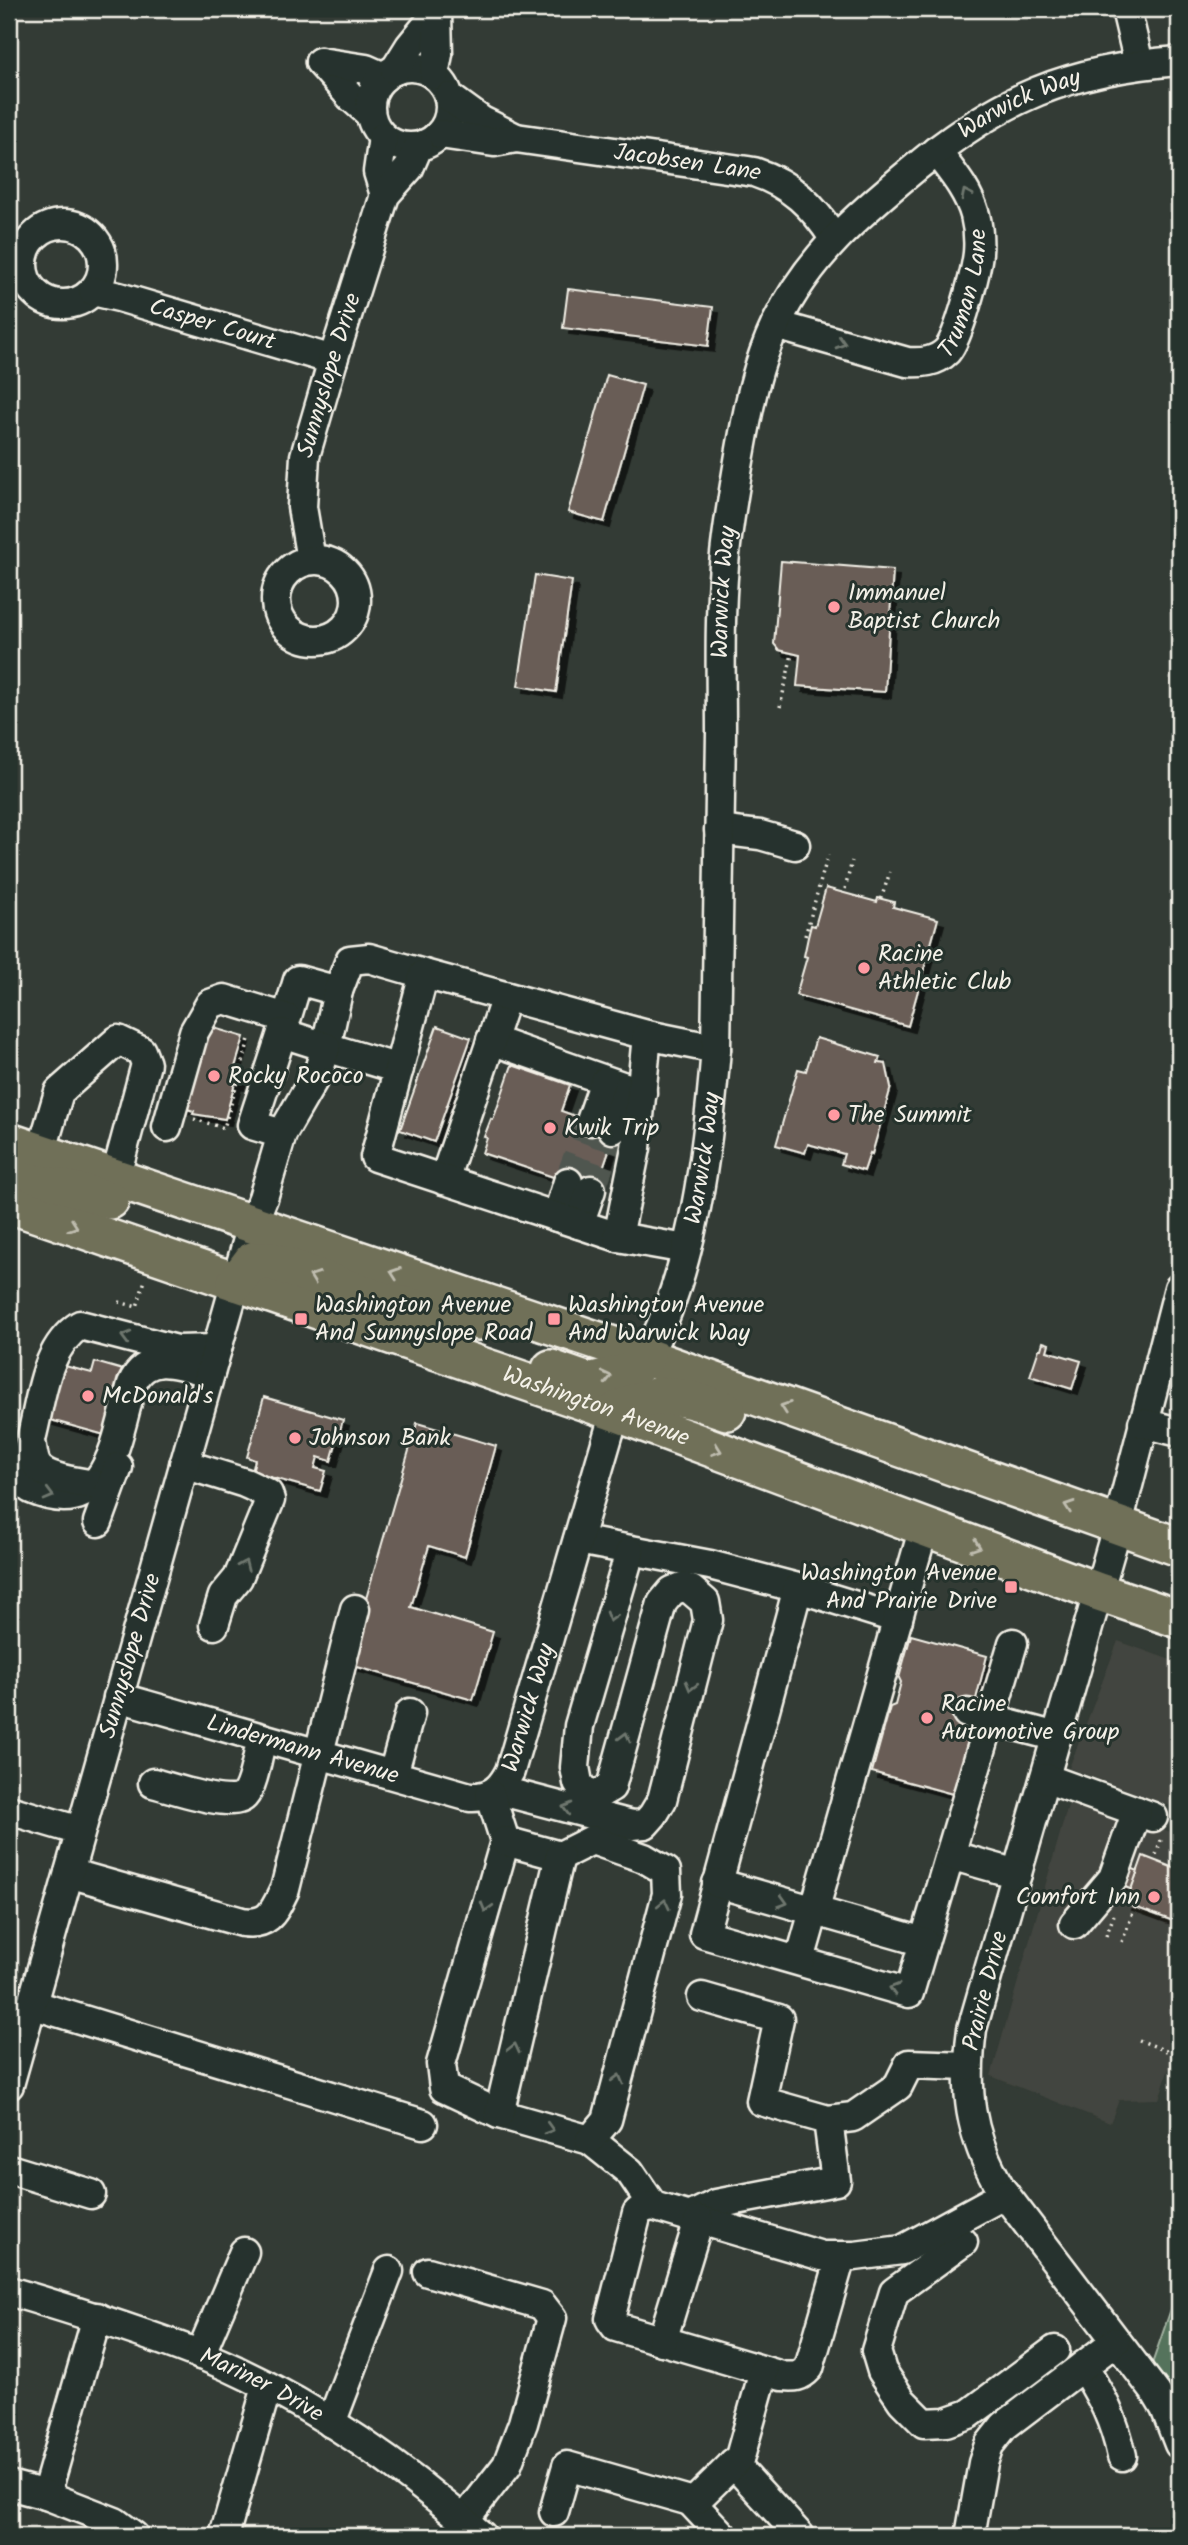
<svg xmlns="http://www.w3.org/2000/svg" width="1188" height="2545" font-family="Kalam,sans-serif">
<defs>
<filter id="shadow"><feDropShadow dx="6" dy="6" stdDeviation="0" flood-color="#0009"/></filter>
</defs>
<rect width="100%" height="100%" fill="#333b35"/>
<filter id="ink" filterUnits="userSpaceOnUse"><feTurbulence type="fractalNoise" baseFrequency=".0143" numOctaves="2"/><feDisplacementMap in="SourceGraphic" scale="14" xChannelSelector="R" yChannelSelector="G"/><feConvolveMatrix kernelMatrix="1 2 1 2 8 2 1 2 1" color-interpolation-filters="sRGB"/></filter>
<g filter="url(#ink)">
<path fill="#43453f" d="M1118,1641L1179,1663V1809L1069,1768Z
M1071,1795L1179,1835V2071L1169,2068L1159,2099L1119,2100L1110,2123L991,2076Z"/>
<path fill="#55735b" stroke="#a4b2a2" stroke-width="2" d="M1179,2286V2392L1170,2388L1152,2364Z"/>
<path fill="#695d56" stroke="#f4f1e8" stroke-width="2" filter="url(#shadow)" d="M568,289L713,307L708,346L563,328Z
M607,375L643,385L604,522L568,512Z
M781,561L893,570L885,692L797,686L800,655L779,650L774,644Z
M535,575L572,581L556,692L518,686Z
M826,888L877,902L878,898L894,902L893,907L938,919L908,1026L796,995L807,957L804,956L808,937L811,925L815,926Z
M207,1026L244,1037L235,1067L242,1069L238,1084L235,1083L225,1119L193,1114L194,1111L180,1107Z
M437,1026L471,1038L434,1142L400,1130Z
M816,1038L880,1057L878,1063L886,1064L891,1087L872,1154L870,1153L864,1171L841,1164L844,1154L808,1144L805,1153L776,1145L798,1069L806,1071Z
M512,1065L570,1085L561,1111L616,1130L595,1191L482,1153L487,1138L484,1137L491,1119L493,1120Z
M1043,1342L1049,1344L1047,1351L1081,1361L1072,1389L1030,1376L1039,1349H1041Z
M95,1362L130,1372L112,1437L47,1419L61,1365L92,1373Z
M264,1397L343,1420L331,1461L318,1457L315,1468L326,1471L320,1491L252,1472L255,1460L247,1457Z
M417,1423L496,1446L465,1557L429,1546L411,1607L493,1632L473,1700L347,1664Z
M911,1635L987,1656L976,1699L974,1701L979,1731L960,1796L872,1772L890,1707L895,1705L901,1682L899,1678Z
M1105,1856L1132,1866L1131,1868L1138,1871L1131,1889L1096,1879Z
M1143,1856L1179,1870V1923L1126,1904Z"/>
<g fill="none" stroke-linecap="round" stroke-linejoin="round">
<path stroke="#505650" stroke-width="28" stroke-dasharray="28 14" stroke-linecap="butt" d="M568,1182L591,1121
M591,1190L613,1129"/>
<defs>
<g id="minor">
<path d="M1126,9L1139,64"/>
<path d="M320,62L351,97L370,114"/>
<path d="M320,62L366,69L384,77"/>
<circle cx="410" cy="107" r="40"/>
<path d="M395,70L410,46L437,13"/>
<path d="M434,75L438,54L437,13"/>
<path d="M449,97L482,121L516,138"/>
<path id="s1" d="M440,134L494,142L516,138L754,172C791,184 813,206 834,238"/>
<path d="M383,137L378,172L385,195"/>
<circle cx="63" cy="264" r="40"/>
<path id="s2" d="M93,291L119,297L333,360"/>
<path id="s3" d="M776,325L907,362C922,363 936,362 947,351C959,337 976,272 978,253C979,241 978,227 975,215C968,190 951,171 936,151"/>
<path id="s4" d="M311,560L302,507L305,456L333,360L385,195L409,168L418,147"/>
<circle cx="316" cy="600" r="40"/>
<path d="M719,830L760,835L795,845"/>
<path d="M282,1033L298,980L338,991"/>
<path d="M491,1040L642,1093"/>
<path d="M399,1069L326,1047L338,991L350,960L369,958L424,974"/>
<path d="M591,1121L605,1081"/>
<path d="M167,1127L194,1032L210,1004L224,999L286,1018"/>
<path d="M613,1129L628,1088"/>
<path d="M41,1153L59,1092L118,1040L141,1051L146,1064L115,1179"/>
<path d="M444,1180L506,997"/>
<path d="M557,1217L568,1182"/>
<path d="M579,1224L591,1190"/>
<path d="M618,1237L375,1157L424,974L647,1035"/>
<path d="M686,1249L618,1237L636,1148L647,1035L716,1049"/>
<path d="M1179,1288L1118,1524L972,2029C964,2090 969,2135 1001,2189L1156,2393L1165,2408L1179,2444"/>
<path id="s5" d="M646,1357C694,1271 708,1147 716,1049C718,944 719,838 721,733C721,677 719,621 724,565C727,528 734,491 740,455C748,410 756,365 776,324C809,256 858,215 915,168C1000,98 1069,69 1179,61"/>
<path d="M210,1373C182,1365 148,1349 132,1384C116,1439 109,1523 31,1489C28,1481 24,1471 25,1463C26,1452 31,1441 33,1431C42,1393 46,1347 80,1325L177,1350L217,1349"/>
<path d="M1143,1423L1179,1432"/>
<path d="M31,1442C33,1450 33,1463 40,1469C51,1479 82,1483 96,1485"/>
<path d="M184,1464L245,1483L268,1494L270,1500L238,1578L223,1596L214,1625"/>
<path d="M98,1522L118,1467"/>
<path d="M578,1540L710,1565L798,1588"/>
<path d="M898,1619L798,1588L704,1934L909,1993L1013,1643"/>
<path id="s6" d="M118,1697L470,1797C491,1798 501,1789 510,1771L615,1412"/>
<path d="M967,1713L1057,1737"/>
<path d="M393,1774L410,1713"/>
<path d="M1045,1778L1153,1817"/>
<path d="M153,1783C170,1787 232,1809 244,1796C254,1785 258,1752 262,1738"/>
<path d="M498,1790L632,1825L645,1824L653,1815L662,1800L708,1620L705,1602L691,1590L682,1587L672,1591L662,1603L611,1787L597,1795L584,1791L578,1783L575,1767L579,1726L630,1552"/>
<path d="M490,1794L505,1841L441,2064L444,2088L499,2114L590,2140L630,2172L653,2206"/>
<path d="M9,1810L80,1831"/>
<path d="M505,1841L560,1856L592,1840L644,1858L666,1871L667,1894L607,2120L590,2140"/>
<path d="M950,1855L1017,1874"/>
<path d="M69,1873L242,1922C270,1926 274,1911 285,1889L355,1609"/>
<path d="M717,1883L924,1942"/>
<path d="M1074,1924L1113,1878L1137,1811"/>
<path d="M800,1960L924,1527"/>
<path d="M702,1997L779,2019L761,2101L828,2120L853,2117L898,2086L909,2064L967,2066"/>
<path d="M31,2004L423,2124"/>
<path id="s7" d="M9,2085L252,1225L263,1198L282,1134L319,1070L326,1047L282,1033L252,1125L282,1134"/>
<path d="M499,2114L560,1856"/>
<path d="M9,2169L91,2194"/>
<path d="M689,2217L716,2204L836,2181L828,2120"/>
<path d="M963,2242L894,2292L876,2351L882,2371L902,2401L924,2423L946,2422L969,2414L1055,2350"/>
<path d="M841,2257L809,2368C800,2378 794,2377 782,2376L616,2327L610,2319L637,2213L643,2208L653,2206L822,2256H855L902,2250L1005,2194"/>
<path d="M428,2272L542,2305L552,2318L523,2423L507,2465L464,2520"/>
<path id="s8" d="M9,2291C73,2310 138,2330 201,2355C304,2397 399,2463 482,2536"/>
<path d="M97,2317L46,2495L115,2522L134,2536"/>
<path d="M662,2341L699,2220"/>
<path d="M200,2355L244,2252"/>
<path d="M1083,2366C1103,2399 1114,2419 1122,2456"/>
<path d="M331,2423L389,2271"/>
<path d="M733,2463L800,2536"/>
<path d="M9,2485L46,2495"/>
<path d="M690,2501L723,2536"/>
<path d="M554,2512L567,2466L690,2501L696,2500L740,2457L764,2371"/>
<path d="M224,2536L267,2387"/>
<path d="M970,2536L983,2463L989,2445L1004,2426L1116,2341"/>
</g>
<g id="major">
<path d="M9,1142L646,1357L1179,1547"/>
<path d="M9,1178L61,1188L110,1200"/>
<path id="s9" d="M9,1204L615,1412L1099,1592L1179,1619"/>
<path d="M236,1282L252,1261H272L380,1300L478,1321"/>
<path d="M551,1369L588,1382L630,1372L646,1357"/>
<path d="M615,1412C656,1387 684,1396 727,1411"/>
</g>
</defs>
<use href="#minor" stroke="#f4f1e8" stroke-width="33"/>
<use href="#major" stroke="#f4f1e8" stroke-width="42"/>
<path stroke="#f4f1e8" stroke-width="3.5" stroke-dasharray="2 5" stroke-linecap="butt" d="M780,707L792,654
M845,889L852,861
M881,899L890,872
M805,936L828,855
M241,1069L249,1039
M194,1119L224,1128L237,1084
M119,1302L137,1307L145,1280
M1156,1855L1161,1840
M1106,1936L1114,1915
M1122,1942L1135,1907
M1139,2040L1179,2056"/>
<use href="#minor" stroke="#26332d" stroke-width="28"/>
<use href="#major" stroke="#706f59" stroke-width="37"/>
</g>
<defs><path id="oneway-chevron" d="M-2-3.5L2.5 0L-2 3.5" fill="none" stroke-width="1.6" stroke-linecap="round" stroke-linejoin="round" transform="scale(1.75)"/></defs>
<g stroke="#6e766e">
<use href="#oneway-chevron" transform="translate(966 194) rotate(-116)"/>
<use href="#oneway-chevron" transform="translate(841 343) rotate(16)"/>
<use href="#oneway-chevron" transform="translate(126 1337) rotate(-165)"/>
<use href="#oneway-chevron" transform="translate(49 1495) rotate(15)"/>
<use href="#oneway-chevron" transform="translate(244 1565) rotate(-66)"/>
<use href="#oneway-chevron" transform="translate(611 1617) rotate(106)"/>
<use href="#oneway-chevron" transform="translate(691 1686) rotate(105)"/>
<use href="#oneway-chevron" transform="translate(625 1737) rotate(-75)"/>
<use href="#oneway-chevron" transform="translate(567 1808) rotate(-165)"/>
<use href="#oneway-chevron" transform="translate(783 1902) rotate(16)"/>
<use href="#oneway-chevron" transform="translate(664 1904) rotate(-77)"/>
<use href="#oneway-chevron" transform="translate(486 1907) rotate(106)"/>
<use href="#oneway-chevron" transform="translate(894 1989) rotate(-163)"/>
<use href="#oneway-chevron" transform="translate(514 2048) rotate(-77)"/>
<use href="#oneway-chevron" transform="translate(618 2079) rotate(-75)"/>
<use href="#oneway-chevron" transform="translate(549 2129) rotate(16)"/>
</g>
<g stroke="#bfbdaf">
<use href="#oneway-chevron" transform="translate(73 1226) rotate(19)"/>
<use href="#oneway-chevron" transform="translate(395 1273) rotate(-161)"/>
<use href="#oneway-chevron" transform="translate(314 1277) rotate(-160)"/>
<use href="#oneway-chevron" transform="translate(607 1377) rotate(-13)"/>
<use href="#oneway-chevron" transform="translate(785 1407) rotate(-161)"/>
<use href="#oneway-chevron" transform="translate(717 1450) rotate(20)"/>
<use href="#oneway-chevron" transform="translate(1069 1506) rotate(-161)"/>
<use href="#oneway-chevron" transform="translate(976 1546) rotate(20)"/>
</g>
</g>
<g fill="#ff9aa2" stroke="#26332d" stroke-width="2.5">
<circle cx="834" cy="607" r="7"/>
<circle cx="864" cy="968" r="7"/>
<circle cx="214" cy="1076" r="7"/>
<circle cx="834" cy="1115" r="7"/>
<circle cx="550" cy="1128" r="7"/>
<rect x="294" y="1312" width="14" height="14" rx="3.5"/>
<rect x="547" y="1312" width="14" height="14" rx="3.5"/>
<circle cx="88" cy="1396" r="7"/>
<circle cx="295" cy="1438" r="7"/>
<rect x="1004" y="1580" width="14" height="14" rx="3.5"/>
<circle cx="927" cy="1718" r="7"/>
<circle cx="1154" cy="1897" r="7"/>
</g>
<g text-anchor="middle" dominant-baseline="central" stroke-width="6" stroke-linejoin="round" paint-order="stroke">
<g font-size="24" fill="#f4f1e8" stroke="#26332d">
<text stroke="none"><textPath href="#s5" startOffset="1384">Warwick Way</textPath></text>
<text stroke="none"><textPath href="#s1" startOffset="250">Jacobsen Lane</textPath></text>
<text stroke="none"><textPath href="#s3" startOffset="240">Truman Lane</textPath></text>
<text stroke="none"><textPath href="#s2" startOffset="124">Casper Court</textPath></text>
<text stroke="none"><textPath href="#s4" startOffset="189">Sunnyslope Drive</textPath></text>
<text stroke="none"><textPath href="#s5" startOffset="775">Warwick Way</textPath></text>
<text stroke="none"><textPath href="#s5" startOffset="208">Warwick Way</textPath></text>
<text stroke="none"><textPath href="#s9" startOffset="621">Washington Avenue</textPath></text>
<text stroke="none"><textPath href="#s7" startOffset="446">Sunnyslope Drive</textPath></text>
<text stroke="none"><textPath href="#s6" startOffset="483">Warwick Way</textPath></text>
<text stroke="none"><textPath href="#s6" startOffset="192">Lindermann Avenue</textPath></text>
<text transform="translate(986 1991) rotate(-76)">Prairie Drive</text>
<text stroke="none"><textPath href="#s8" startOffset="270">Mariner Drive</textPath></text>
</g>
<g font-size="24" fill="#f4f1e8" stroke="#26332d" text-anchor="start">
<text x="848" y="593">Immanuel<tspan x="848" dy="28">Baptist Church</tspan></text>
<text x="878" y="954">Racine<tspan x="878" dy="28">Athletic Club</tspan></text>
<text x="228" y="1076">Rocky Rococo</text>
<text x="848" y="1115">The Summit</text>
<text x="564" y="1128">Kwik Trip</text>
<text x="315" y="1305">Washington Avenue<tspan x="315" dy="28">And Sunnyslope Road</tspan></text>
<text x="568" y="1305">Washington Avenue<tspan x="568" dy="28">And Warwick Way</tspan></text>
<text x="102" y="1396">McDonald's</text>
<text x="309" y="1438">Johnson Bank</text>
<text x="997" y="1573" text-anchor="end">Washington Avenue<tspan x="997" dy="28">And Prairie Drive</tspan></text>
<text x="941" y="1704">Racine<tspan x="941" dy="28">Automotive Group</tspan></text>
<text x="1140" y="1897" text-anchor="end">Comfort Inn</text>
</g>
</g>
<rect width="1188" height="2545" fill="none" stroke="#26332d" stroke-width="35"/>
<rect x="18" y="18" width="1153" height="2510" fill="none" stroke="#f4f1e8" stroke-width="2.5" filter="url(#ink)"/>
</svg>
